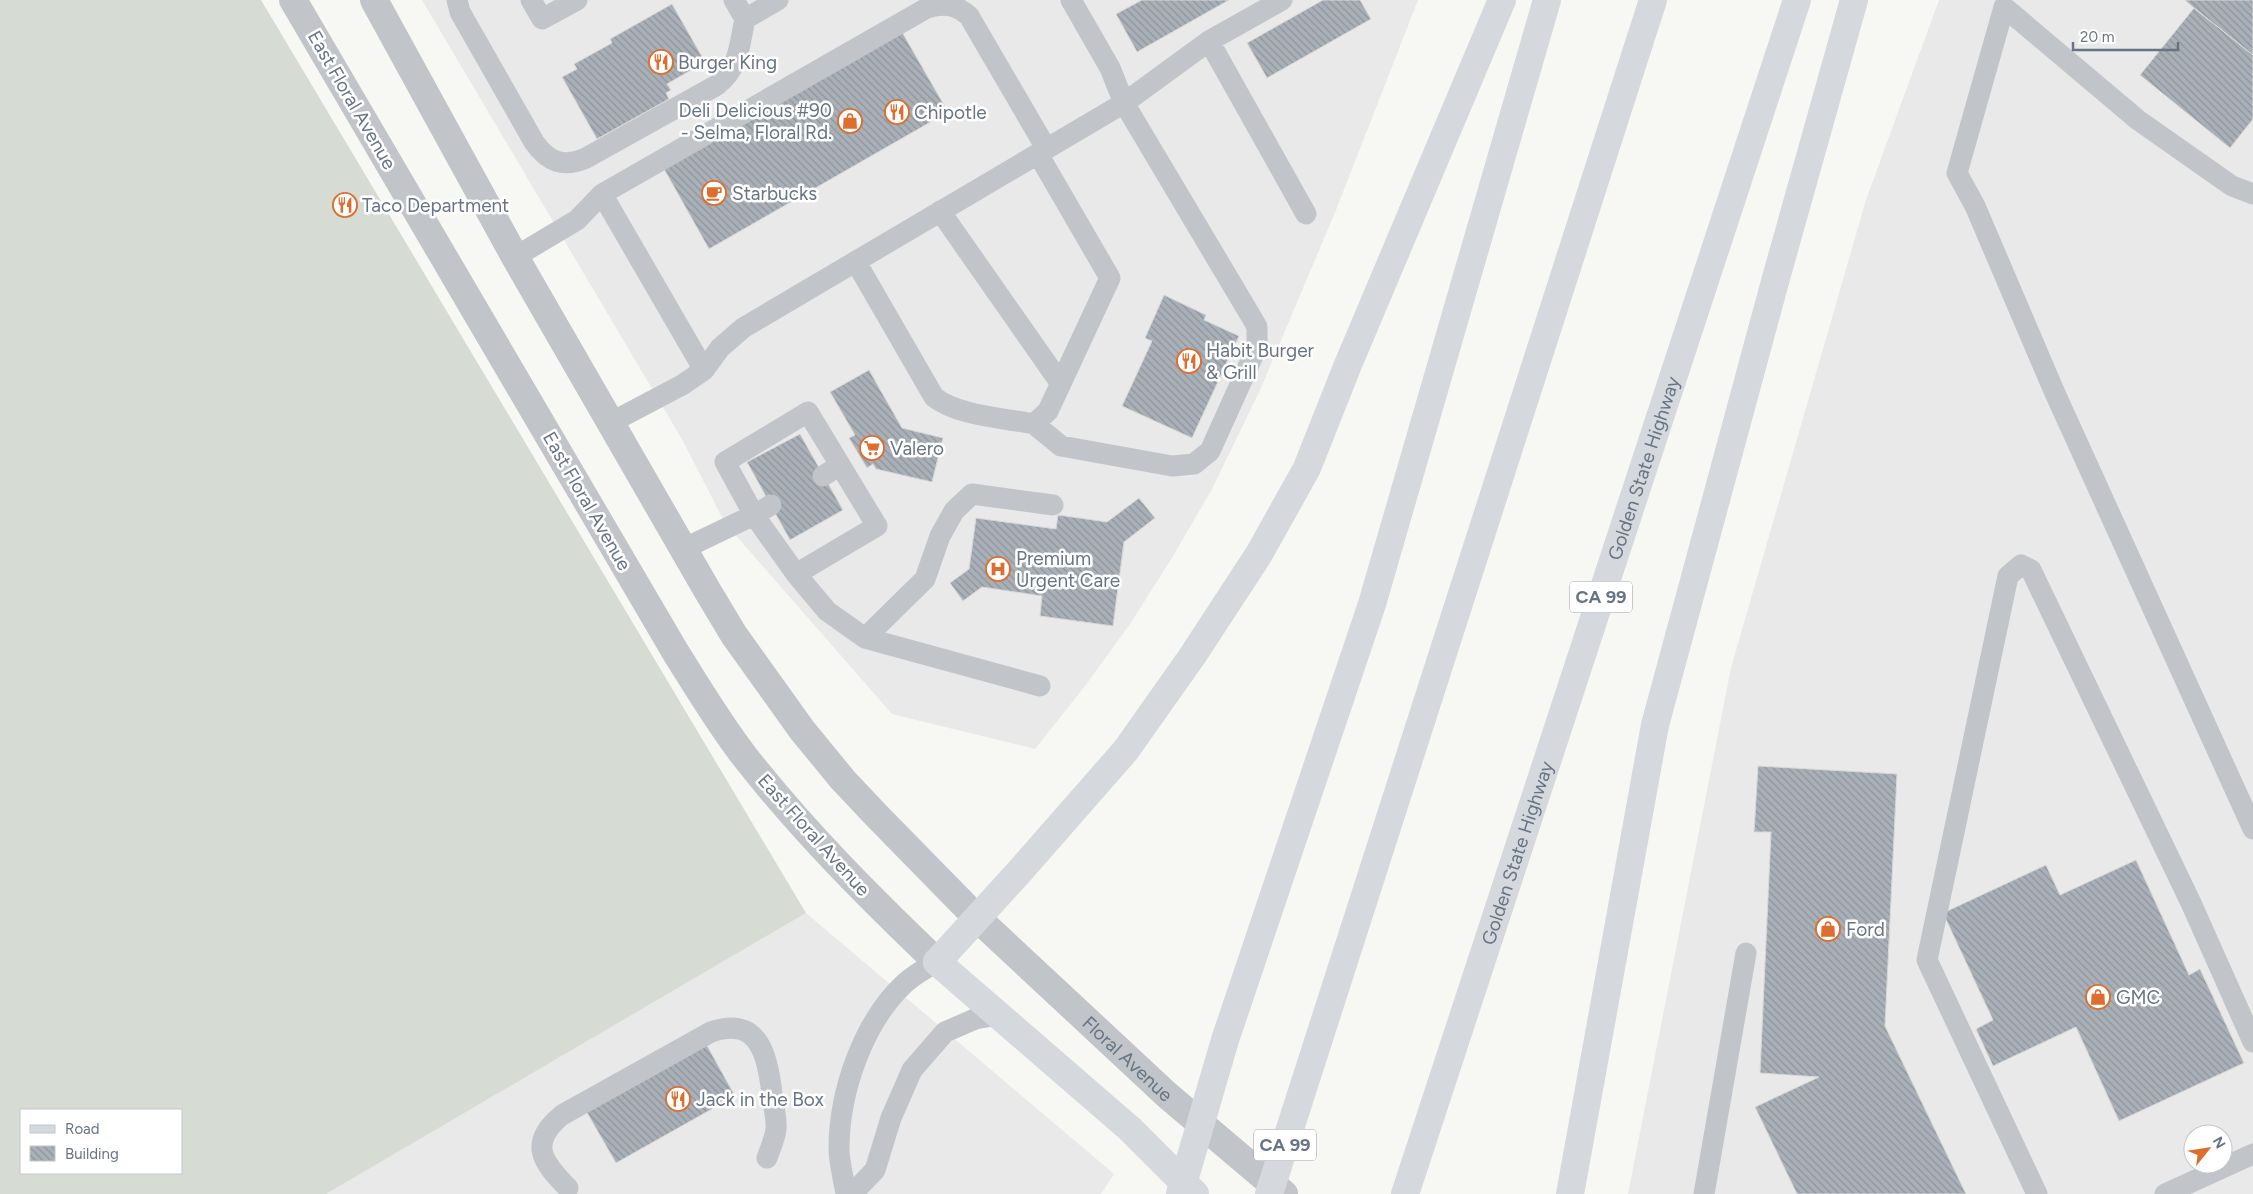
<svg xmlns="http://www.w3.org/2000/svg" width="2253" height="1194" font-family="Figtree,sans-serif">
<defs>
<pattern id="building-back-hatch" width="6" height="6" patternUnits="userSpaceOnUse" patternTransform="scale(1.25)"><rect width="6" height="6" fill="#aab0b7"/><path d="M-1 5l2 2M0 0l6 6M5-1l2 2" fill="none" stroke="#8e949a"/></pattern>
</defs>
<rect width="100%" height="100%" fill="#f7f7f4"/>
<path fill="#e8e9e8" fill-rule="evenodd" d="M422,0H1418L1336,210L1260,390L1212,489L1173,556L1130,624L1085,686L1035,749L892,714L725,523L683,441Z
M1939,0H2253V1194H1628L1731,668L1866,200ZM2193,1134H2223V1164H2193Z
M806,913L1114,1174L1101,1194H326Z"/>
<path fill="#d6dcd4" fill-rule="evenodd" d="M0,0H261L806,913L326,1194H0ZM21,1110H181V1173H21Z"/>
<path fill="url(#building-back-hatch)" stroke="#d8d9d7" d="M1142,0H1229L1137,52L1116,14Z
M1323,0H1360L1371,19L1267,78L1247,43Z
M2185,0H2253V55L2194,8Z
M672,4L705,62L667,84L671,90L666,93L669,99L597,139L562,77L577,69L574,64L612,43L610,39Z
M2194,8L2253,55V119L2230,148L2140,75Z
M902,32L948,112L709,249L664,169Z
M1164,295L1206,315L1204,320L1239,336L1192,438L1122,406L1152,341L1145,338Z
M869,370L902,428L943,438L932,482L876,469L873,464L867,468L849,438L855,435L830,392Z
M800,434L843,510L790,540L747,462Z
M1139,498L1155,518L1124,542L1113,626L1040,616L1042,596L982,587L963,601L950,583L969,569L976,518L1056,529L1058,515L1107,522Z
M1758,766L1897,774L1885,1026L1966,1194H1797L1755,1107L1819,1077L1760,1073L1771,832H1754Z
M2136,860L2189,975L2200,969L2244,1063L2119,1121L2076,1027L1993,1066L1976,1029L1993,1020L1943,913L2046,865L2060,895Z
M705,1042L735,1096L616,1163L585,1109Z"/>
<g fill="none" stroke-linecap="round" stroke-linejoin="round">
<path stroke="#c1c4c8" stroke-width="21" d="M457,0L460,12L534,142C548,162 563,168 586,158L717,85C740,67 739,45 745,19
M531,0L542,19L577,0
M734,0L745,19L778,0
M1209,41L1306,214
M602,194L927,8C944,3 955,4 969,16L1046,148
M2253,194L2232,186L2138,120L2004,7L1957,173L1975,206L2054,391L2253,829
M940,211L1061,384
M515,257L577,220L602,194L704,370
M856,262L934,397C958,416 1004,418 1034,424L1048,411L1110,278L1038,154
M610,423L682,385L704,370L720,348L743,328L1124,103L1209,41L1282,0
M1034,424L1061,446L1172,466L1194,464L1210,451L1257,347V327L1252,318L1124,103L1110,68L1071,0
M823,476L840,465
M771,505L754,515L725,462L808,412L877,526L796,574
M683,549L754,515L796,574L827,611L865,638L925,579L940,536L954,511L972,494L1053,505
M865,638L1040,686
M568,1188C542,1162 528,1143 562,1115L711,1032C760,1015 768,1058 772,1094C773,1105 777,1118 776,1129C775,1139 770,1149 767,1158
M846,1194C844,1180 839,1163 839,1149C839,1092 863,1022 905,983C914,975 926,968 937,962
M852,1194L875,1170L891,1118L912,1070L945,1032L975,1019L998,1015
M1704,1194L1746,953
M2037,1194L1927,960L2008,576L2021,565L2031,570L2191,903L2253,1042
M2165,1194L2253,1154"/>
<g stroke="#c1c4c8" stroke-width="28">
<path d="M293,0L676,653C698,688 720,725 745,757C803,831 869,897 937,962"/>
<path id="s1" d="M374,0L515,257L707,590L734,635L802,730L843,780L877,816L976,917L1167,1095L1284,1194"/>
</g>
<path stroke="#d5d8dc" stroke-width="28" d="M937,962L1130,1129L1195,1194"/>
<g stroke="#d5d8dc" stroke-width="28">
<path d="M937,962L1020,871L1126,750L1193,655L1259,554L1307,468L1347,367L1502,0"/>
<path d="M1180,1194L1225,1040L1372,604L1547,0"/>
<path d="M1269,1194L1653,0"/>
<path id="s2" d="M1405,1194L1797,0"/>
<path d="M1570,1194L1655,725L1776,278L1854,0"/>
</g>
</g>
<defs>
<symbol id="restaurant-ring" viewBox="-11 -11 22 22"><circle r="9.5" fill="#fff" stroke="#dd6e2f" stroke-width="1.5"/><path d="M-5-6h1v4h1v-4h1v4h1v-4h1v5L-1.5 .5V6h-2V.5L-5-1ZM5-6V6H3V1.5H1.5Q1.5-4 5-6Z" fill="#dd6e2f"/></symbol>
<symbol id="shop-ring" viewBox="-11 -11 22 22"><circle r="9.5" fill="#fff" stroke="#dd6e2f" stroke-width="1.5"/><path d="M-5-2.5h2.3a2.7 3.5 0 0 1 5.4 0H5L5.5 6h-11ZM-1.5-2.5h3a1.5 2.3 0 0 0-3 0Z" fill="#dd6e2f"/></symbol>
<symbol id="cafe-ring" viewBox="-11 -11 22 22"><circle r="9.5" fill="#fff" stroke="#dd6e2f" stroke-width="1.5"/><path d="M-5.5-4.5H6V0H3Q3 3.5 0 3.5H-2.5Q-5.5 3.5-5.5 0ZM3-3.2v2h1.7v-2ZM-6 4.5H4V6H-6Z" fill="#dd6e2f"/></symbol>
<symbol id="supermarket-ring" viewBox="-11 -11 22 22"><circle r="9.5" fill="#fff" stroke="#dd6e2f" stroke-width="1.5"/><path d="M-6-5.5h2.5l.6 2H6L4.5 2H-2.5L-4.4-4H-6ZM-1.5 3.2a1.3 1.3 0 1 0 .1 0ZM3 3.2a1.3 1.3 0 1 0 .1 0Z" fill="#dd6e2f"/></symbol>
<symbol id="hospital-ring" viewBox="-11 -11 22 22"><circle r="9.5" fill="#fff" stroke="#dd6e2f" stroke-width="1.5"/><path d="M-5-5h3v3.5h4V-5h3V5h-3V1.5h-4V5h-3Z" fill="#dd6e2f"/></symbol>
</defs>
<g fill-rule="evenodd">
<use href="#restaurant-ring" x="647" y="48" width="28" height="28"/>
<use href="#restaurant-ring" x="883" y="98" width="28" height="28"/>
<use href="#shop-ring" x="836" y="107" width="28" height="28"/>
<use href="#cafe-ring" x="700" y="179" width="28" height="28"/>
<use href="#restaurant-ring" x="331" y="191" width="28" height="28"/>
<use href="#restaurant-ring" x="1175" y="347" width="28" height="28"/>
<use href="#supermarket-ring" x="858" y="434" width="28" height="28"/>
<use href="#hospital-ring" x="984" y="555" width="28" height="28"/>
<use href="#shop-ring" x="1814" y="915" width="28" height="28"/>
<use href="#shop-ring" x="2084" y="983" width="28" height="28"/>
<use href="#restaurant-ring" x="664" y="1085" width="28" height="28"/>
</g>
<g text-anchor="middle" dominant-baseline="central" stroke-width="5" stroke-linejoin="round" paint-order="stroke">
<g fill="#fff" stroke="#959ea9" stroke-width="1">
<rect x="1570" y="581.5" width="62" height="31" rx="4"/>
<rect x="1254" y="1129.5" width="62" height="31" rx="4"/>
</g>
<g font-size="18" font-weight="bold" fill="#677484">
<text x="1601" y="597">CA 99</text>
<text x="1285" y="1145">CA 99</text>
</g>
<g font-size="19" fill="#677484" stroke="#fff" text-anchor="start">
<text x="678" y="62">Burger King</text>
<text x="832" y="110" text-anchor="end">Deli Delicious #90<tspan x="832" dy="22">- Selma, Floral Rd.</tspan></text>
<text x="914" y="112">Chipotle</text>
<text x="732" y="193">Starbucks</text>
<text x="362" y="205">Taco Department</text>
<text x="1206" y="350">Habit Burger<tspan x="1206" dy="22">&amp; Grill</tspan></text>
<text x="890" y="448">Valero</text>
<text x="1016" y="558">Premium<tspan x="1016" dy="22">Urgent Care</tspan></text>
<text x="1846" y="929">Ford</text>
<text x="2116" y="997">GMC</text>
<text x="696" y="1099">Jack in the Box</text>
</g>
<g font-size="19" fill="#677484" stroke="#fff">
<text transform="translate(352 100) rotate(60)">East Floral Avenue</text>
<text stroke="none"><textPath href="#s2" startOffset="764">Golden State Highway</textPath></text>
<text transform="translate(587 501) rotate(60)">East Floral Avenue</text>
<text transform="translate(814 835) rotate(48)">East Floral Avenue</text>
<text stroke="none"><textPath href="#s2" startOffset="359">Golden State Highway</textPath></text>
<text stroke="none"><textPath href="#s1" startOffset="1310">Floral Avenue</textPath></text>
</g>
</g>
<rect x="20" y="1109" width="162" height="65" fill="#ffffff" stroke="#c2c7ce"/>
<rect x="30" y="1125" width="25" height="8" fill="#d5d8dc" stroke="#c2c7ce"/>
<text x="65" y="1134" font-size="15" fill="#677484">Road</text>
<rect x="30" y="1146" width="25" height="15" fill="url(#building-back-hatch)" stroke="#c2c7ce"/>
<text x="65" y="1159" font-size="15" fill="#677484">Building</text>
<g transform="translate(2208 1149) rotate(60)"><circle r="24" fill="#ffffff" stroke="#c2c7ce"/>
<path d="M0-4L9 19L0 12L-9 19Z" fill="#dd6e2f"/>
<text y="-8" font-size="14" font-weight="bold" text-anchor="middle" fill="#677484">N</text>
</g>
<path d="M2073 42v8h105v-8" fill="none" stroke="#677484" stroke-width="2.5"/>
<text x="2080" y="42" font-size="15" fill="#677484" stroke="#ffffff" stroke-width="4" paint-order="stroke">20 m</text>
</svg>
